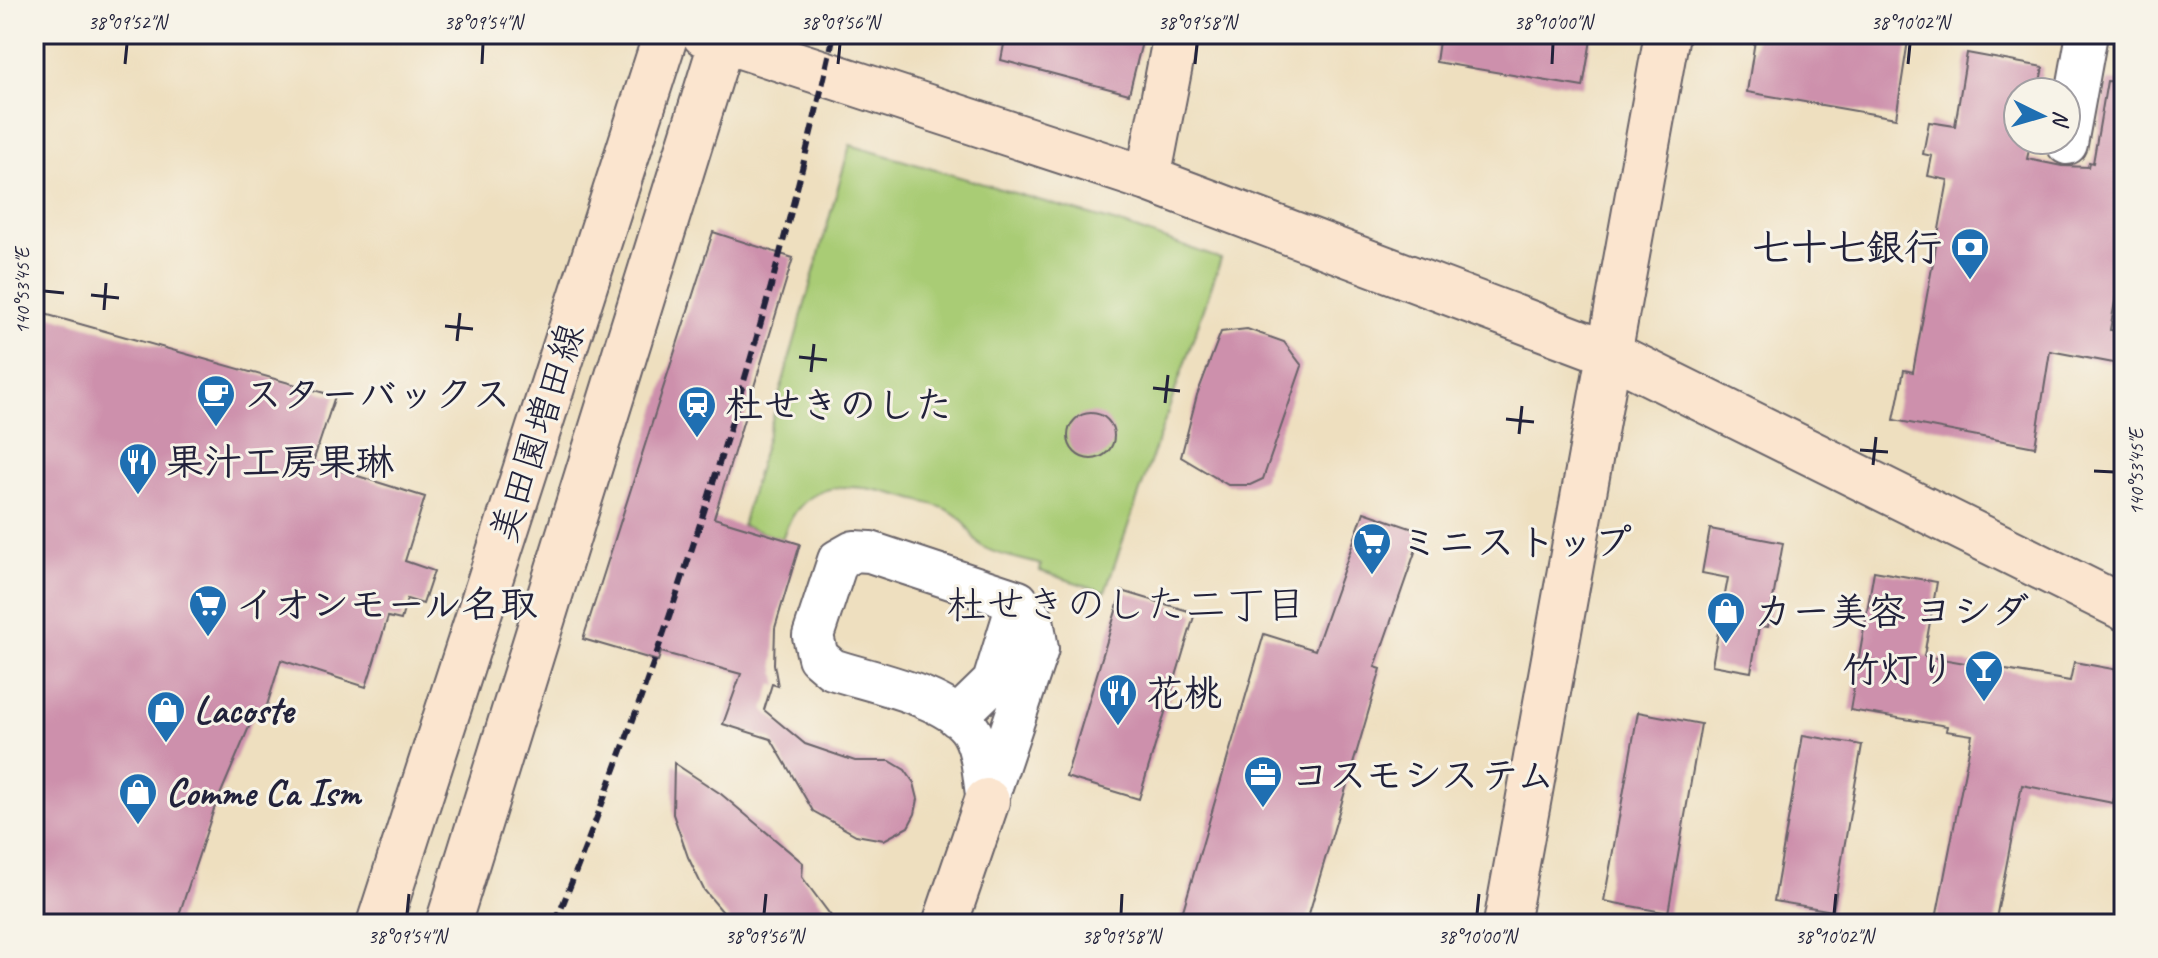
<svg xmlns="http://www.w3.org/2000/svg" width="2158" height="958" font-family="Caveat,'Klee One',sans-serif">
<rect width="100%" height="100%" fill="#f7f3e8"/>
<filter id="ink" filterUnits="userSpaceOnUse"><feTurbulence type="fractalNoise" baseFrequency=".0125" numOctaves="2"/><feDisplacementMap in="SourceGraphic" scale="16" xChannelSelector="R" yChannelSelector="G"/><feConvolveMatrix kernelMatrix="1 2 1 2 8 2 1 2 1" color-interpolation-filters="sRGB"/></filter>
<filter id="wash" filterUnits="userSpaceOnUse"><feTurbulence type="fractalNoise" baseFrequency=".006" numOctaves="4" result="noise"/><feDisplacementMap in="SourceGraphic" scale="32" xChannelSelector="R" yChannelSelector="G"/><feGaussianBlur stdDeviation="1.8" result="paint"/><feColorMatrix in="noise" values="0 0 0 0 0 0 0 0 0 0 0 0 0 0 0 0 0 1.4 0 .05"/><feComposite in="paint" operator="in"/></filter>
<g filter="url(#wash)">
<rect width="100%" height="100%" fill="#eedfbf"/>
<path fill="#a9cc75" stroke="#667758" stroke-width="2" d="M850,145L1124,225L1221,259L1105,592L1040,571L1041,565C1023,559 999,556 983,547C973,541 969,526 960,518C947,506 925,503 909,498C855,483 804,473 782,539L742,526Z"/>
<g id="blocks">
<path fill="#cd90ac" d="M1006,34H1144L1129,94L1001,60Z
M1440,34H1592L1583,87L1436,62Z
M1756,34H1909L1896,118L1747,92Z
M1967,53L2043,67L2038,92H2018V140H2031L2027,159L2062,166L2088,167L2089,162L2093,163L2107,81L2124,82V250L2110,330L2124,332V365L2050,351L2035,447L1894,420L1904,370L1913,372L1948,180L1928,176L1932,156L1923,154L1929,122L1955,126Z
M713,232L793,258L714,518L800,544L775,628L774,664L778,686L772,684L764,710L805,744L855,761H890L905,770L914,783L918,799L915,814L908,827L884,840L856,835L813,811L771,739L723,724L741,674L661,652L658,661L583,639Z
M34,311L335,396L313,462L425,497L405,561L434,571L423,604L407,599L401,620L388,617L366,687L281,660L264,715L255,713L214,809L176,924H34Z
M1247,329L1284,342L1302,366L1263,479L1250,485H1228L1181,457L1197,395L1221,332Z
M1068 436a23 23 0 1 1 46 0a23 23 0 1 1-46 0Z
M1364,512L1422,532L1375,667L1381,669L1306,924H1179L1264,634L1315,650Z
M1710,529L1783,543L1768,627L1759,626L1751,672L1712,665L1728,578L1702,573Z
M1874,571L1937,582L1924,656L2070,681L2074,662L2124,671V745L2113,803L2022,785L1995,924H1935L1972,735L1946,731L1947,726L1850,710Z
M1122,591L1195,613L1139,799L1066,777Z
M1638,712L1701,724L1668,913L1604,901Z
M1803,735L1862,745L1833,911L1774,901Z
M674,763L721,794L803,863L802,877L837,924H733L704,890L688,857L673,814Z"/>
</g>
</g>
<g filter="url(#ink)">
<use href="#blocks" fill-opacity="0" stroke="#696469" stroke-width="2"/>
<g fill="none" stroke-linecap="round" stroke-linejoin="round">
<defs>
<path id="street" d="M2067,144L2087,34
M854,551L870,552L1018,601L1033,619L1038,649L987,801C983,779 983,747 969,728C944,695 871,682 832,669L818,657L813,636L838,560Z
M957,717L993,682L1018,601"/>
<path id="secondary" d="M704,34L1148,179L1609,353L2124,608
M1148,179L1176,34
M379,924L666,34
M448,924L724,34
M945,924L987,801
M1506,924L1667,34"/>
</defs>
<use href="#street" stroke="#696469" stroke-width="44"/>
<use href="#secondary" stroke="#696469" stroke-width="48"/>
<use href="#street" stroke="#fff" stroke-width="40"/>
<use href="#secondary" stroke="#fbe5cf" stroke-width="44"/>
<path stroke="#22223b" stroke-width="6" stroke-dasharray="12 6" stroke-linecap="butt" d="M555,924C670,639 767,334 834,34"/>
</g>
</g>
<path fill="none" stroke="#22223b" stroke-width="3" d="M125,64L127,44M482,64L483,44M838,64L840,44M1195,64L1197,44M1552,64L1553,44M1908,64L1910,44M44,291L64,293M91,295L119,298M104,310L106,283M445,326L473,329M457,341L460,313M799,357L827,360M811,372L814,344M1153,388L1180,391M1165,403L1168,375M1506,419L1534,422M1519,434L1522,406M1860,450L1888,452M1873,465L1876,437M2094,471L2114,472M407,914L409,894M764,914L766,894M1121,914L1122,894M1477,914L1479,894M1834,914L1836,894"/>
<defs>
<symbol id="bank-pin" viewBox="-11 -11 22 30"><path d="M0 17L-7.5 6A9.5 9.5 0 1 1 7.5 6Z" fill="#1f6fb2" stroke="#f7f3e8"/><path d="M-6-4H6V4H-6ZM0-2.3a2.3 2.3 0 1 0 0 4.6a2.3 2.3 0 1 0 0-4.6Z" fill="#fff"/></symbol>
<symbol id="cafe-pin" viewBox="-11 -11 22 30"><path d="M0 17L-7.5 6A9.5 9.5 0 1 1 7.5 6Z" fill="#1f6fb2" stroke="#f7f3e8"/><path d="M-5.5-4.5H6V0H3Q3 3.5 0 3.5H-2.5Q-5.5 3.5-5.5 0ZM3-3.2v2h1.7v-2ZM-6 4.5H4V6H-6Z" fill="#fff"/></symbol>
<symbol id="station-pin" viewBox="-11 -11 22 30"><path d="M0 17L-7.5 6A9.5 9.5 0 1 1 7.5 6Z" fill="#1f6fb2" stroke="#f7f3e8"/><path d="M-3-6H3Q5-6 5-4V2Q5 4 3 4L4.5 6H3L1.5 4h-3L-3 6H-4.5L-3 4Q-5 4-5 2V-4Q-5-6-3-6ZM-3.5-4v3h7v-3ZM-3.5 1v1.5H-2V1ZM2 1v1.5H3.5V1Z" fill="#fff"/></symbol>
<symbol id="restaurant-pin" viewBox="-11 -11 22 30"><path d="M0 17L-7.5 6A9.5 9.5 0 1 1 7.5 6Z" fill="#1f6fb2" stroke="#f7f3e8"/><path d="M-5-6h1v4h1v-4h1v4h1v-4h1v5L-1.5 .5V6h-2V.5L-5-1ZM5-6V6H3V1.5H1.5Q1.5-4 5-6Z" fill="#fff"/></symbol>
<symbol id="supermarket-pin" viewBox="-11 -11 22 30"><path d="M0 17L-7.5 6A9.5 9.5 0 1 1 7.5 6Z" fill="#1f6fb2" stroke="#f7f3e8"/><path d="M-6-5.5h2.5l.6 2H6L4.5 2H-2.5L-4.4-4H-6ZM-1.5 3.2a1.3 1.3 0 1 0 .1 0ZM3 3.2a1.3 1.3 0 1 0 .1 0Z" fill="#fff"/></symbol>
<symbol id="shop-pin" viewBox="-11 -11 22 30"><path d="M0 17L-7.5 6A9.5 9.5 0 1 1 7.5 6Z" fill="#1f6fb2" stroke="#f7f3e8"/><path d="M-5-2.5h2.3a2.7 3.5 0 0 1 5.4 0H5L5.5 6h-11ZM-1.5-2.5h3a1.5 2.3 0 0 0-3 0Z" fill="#fff"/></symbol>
<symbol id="bar-pin" viewBox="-11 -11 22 30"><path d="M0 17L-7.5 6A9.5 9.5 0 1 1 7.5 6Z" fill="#1f6fb2" stroke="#f7f3e8"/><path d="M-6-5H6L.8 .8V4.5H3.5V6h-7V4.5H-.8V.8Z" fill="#fff"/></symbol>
<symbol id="office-pin" viewBox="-11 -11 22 30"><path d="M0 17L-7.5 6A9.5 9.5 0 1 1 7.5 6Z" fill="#1f6fb2" stroke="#f7f3e8"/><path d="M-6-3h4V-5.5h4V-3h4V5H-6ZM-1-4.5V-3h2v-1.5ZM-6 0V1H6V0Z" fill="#fff"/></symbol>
</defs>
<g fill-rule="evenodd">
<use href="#bank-pin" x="1948" y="225" width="44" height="60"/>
<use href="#cafe-pin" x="194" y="372" width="44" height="60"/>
<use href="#station-pin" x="675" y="383" width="44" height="60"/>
<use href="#restaurant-pin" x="116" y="440" width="44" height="60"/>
<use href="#supermarket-pin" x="1350" y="520" width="44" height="60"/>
<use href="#supermarket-pin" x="186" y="582" width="44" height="60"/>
<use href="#shop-pin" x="1704" y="589" width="44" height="60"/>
<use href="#bar-pin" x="1962" y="647" width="44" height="60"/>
<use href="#restaurant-pin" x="1096" y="671" width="44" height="60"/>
<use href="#shop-pin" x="144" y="688" width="44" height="60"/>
<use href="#office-pin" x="1241" y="753" width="44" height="60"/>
<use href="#shop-pin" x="116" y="770" width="44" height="60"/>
</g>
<g text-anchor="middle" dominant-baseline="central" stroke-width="6" stroke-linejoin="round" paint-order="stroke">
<g font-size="38" font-weight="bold" fill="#22223b" stroke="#f7f3e8" text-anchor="start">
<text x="1942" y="247" text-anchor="end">七十七銀行</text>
<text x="244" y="394">スターバックス</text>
<text x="725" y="405">杜せきのした</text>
<text x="166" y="462">果汁工房果琳</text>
<text x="1400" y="542">ミニストップ</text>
<text x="236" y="604">イオンモール名取</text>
<text x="1754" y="611">カー美容 ヨシダ</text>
<text x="1956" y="669" text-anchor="end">竹灯り</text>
<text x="1146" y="693">花桃</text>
<text x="194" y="710">Lacoste</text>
<text x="1291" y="775">コスモシステム</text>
<text x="166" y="792">Comme Ca Ism</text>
</g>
<g font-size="38" fill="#22223b" stroke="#f7f3e8">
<text transform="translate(537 433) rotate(-72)">美田園増田線</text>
</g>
<g font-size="40" fill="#22223b" stroke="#f7f3e8">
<text x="1126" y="605">杜せきのした二丁目</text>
</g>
</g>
<rect width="2158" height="958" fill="none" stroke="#f7f3e8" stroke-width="88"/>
<g transform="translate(2042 116) rotate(95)"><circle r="38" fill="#f7f3e8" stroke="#a29fa3" stroke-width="2"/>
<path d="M0-6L14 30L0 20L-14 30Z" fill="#1f6fb2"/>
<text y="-12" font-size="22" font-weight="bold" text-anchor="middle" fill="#22223b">N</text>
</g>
<rect x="44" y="44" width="2070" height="870" fill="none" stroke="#22223b" stroke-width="3"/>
<g font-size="20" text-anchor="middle" fill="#22223b">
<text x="127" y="29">38°09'52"N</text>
<text x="483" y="29">38°09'54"N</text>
<text x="840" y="29">38°09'56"N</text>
<text x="1197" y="29">38°09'58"N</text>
<text x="1553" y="29">38°10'00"N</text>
<text x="1910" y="29">38°10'02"N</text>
<text transform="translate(22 291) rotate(-90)" y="7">140°53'45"E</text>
<text transform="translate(2136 472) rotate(-90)" y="7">140°53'45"E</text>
<text x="407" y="943">38°09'54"N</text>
<text x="764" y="943">38°09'56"N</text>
<text x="1121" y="943">38°09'58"N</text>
<text x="1477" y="943">38°10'00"N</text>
<text x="1834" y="943">38°10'02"N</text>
</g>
</svg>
